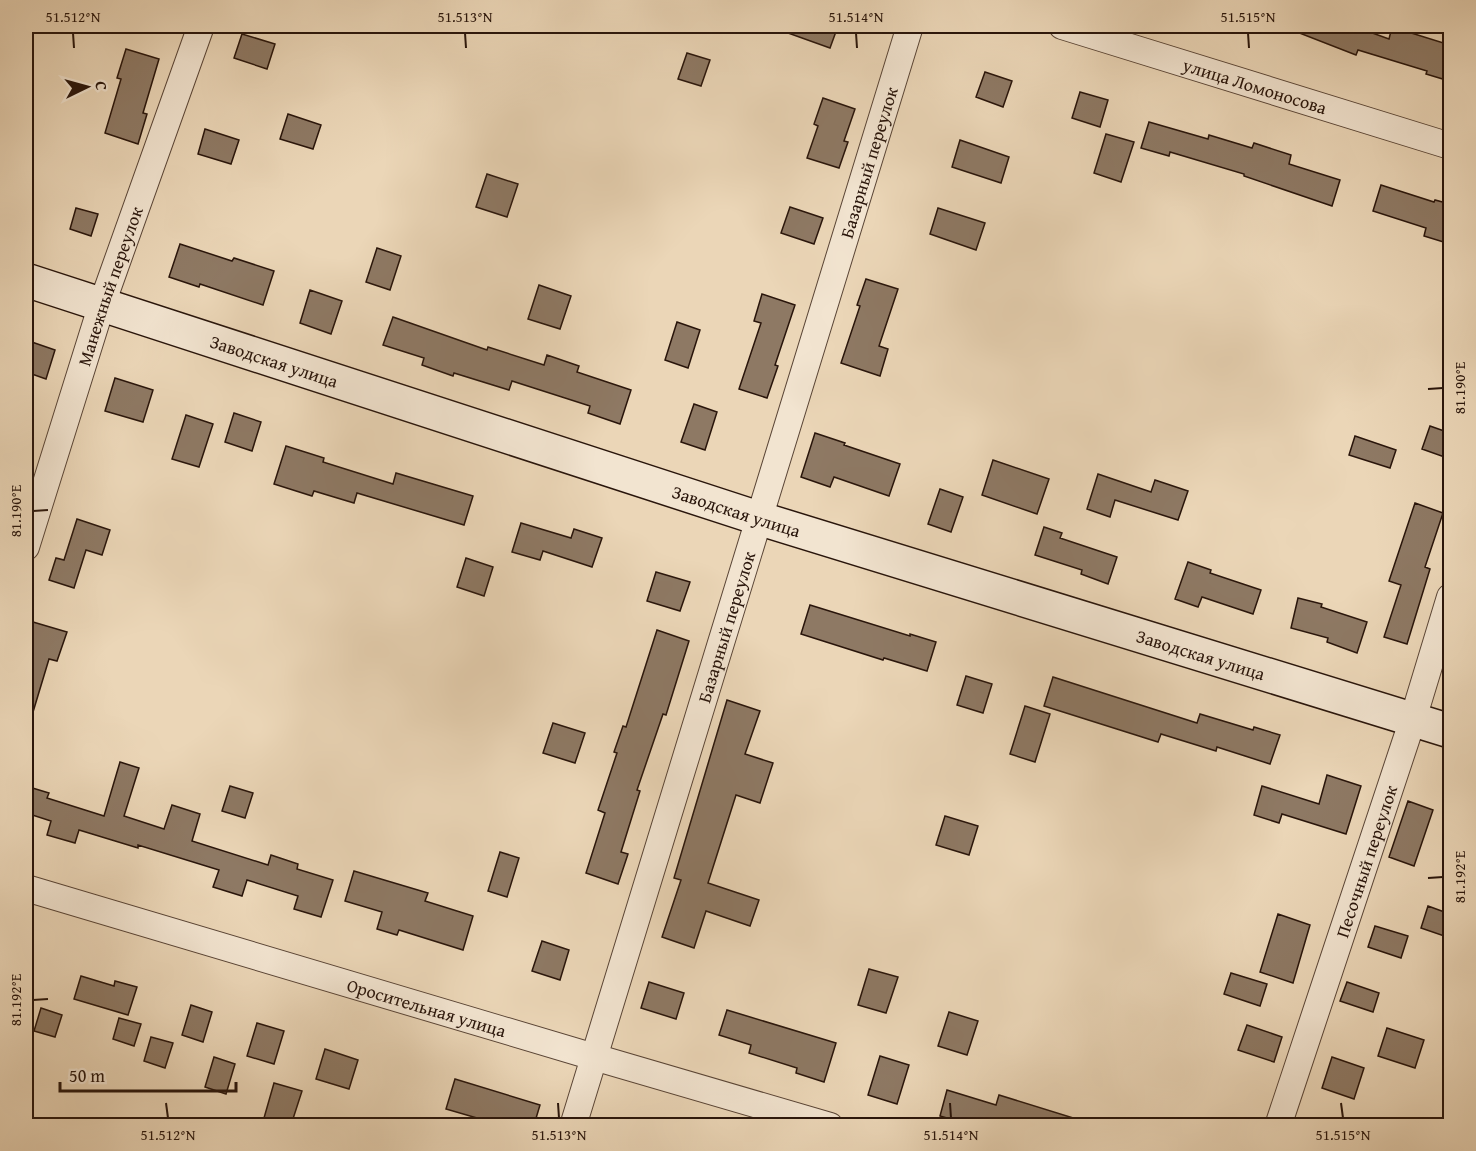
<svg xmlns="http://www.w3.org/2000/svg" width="1476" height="1151" font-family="'Gentium Book Plus',serif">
<rect width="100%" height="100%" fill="#ebd6b7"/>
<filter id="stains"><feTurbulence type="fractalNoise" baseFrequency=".00333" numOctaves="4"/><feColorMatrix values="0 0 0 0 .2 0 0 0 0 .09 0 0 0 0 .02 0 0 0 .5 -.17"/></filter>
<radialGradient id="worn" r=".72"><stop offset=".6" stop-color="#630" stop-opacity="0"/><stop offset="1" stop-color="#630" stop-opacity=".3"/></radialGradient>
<path fill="#8e7964" stroke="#29150b" stroke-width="1.5" d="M774,26H838L830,48L774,28Z
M1284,26H1353L1389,39L1392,27L1450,45V64L1446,80L1426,74L1427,71L1358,50L1356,55L1284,27Z
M242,34L275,44L267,69L234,58Z
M126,49L159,59L143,113L147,114L138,144L105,133L121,79L117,78Z
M687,53L710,60L701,86L678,79Z
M985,72L1012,81L1003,107L976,97Z
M1080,92L1108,100L1100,127L1072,118Z
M823,98L855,109L844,141L848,142L839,168L807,158L818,126L814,124Z
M288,114L321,125L313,149L280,139Z
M1149,122L1208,139L1209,135L1252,148L1254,143L1291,155L1289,164L1340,180L1332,206L1244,176V174L1170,152L1169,156L1141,148Z
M205,129L239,140L231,164L198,154Z
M1106,134L1134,142L1121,182L1094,173Z
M960,140L1009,157L1001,183L952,167Z
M487,174L518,184L507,217L476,207Z
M1381,185L1434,202L1435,200L1450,204V244L1424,236L1426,228L1373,211Z
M790,207L823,218L814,244L781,233Z
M76,208L98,214L91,236L70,229Z
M938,208L985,223L976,250L930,234Z
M180,244L232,261L234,258L274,271L263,305L200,284L199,287L169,277Z
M377,248L401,256L390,290L366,282Z
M866,279L898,289L879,346L888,349L880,376L841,363L860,306L857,305Z
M539,285L571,296L560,329L528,319Z
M310,290L342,301L331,334L300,323Z
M762,294L795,305L775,365L778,366L767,398L739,389L761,323L754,321Z
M393,317L487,350L488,347L544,365L547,355L579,366L577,372L631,390L620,424L588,413L590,406L512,381L509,390L454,373L453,376L422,365L424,358L383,345Z
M677,322L700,330L688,368L665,360Z
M26,340L55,350L46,379L26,372Z
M115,378L153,390L143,422L105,411Z
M694,404L717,412L705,450L681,442Z
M234,413L261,422L252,451L225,442Z
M186,415L213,424L199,467L172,459Z
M1430,426L1450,433V459L1422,449Z
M815,433L845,443L844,445L900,464L889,496L834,477L830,487L801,477Z
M1355,436L1396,450L1390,468L1349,455Z
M286,446L324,458L323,462L393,484L396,473L473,496L464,525L357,493L354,503L314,491L312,496L274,484Z
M993,460L1049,479L1037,514L982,495Z
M1098,474L1151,492L1155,480L1188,491L1178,520L1115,500L1110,517L1087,509Z
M940,489L963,497L951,532L928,524Z
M1415,503L1443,513L1425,567L1430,569L1407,644L1384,637L1401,585L1389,581Z
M77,519L110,530L102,555L86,550L74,588L49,580L56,558L64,560Z
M521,523L571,538L574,529L602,538L592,567L543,551L540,560L512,552Z
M1044,527L1062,533L1060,538L1117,557L1108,584L1081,574L1082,570L1035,555Z
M466,558L493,567L484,596L457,587Z
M1188,562L1211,570L1210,573L1261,590L1253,614L1202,597L1198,607L1175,599Z
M656,572L690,582L680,611L647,601Z
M1298,598L1322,604L1321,607L1367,622L1357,653L1327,642L1328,638L1291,628Z
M810,605L910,636V634L936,642L927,671L884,658L883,660L801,634Z
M33,622L67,632L57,661L49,659L30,722L26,721V647Z
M657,630L689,641L666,715L663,714L637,790L640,791L621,852L628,854L618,884L586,873L605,813L598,810L617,753L614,752L623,726L626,727Z
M966,676L992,684L983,713L957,705Z
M1053,677L1197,723L1200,714L1253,730L1254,727L1280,735L1270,764L1217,747L1216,751L1161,734L1158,742L1044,706Z
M727,700L760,711L745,754L773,763L760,803L736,795L708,883L759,900L750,926L706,911L694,948L662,937L681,880L674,878Z
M1025,706L1050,714L1035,762L1010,754Z
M553,723L585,733L575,763L543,753Z
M120,762L139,768L124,816L164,829L172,805L200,814L192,841L268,865L271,855L298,864L297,869L333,880L321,917L294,909L298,896L247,880L242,896L213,887L219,870L138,845V848L79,830L75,843L47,835L51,821L26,813V786L49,793L47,798L104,816Z
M1327,775L1361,786L1346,834L1282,814L1279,823L1254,815L1262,786L1319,804Z
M230,786L253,793L245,818L222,811Z
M1408,801L1433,810L1414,866L1389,857Z
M945,816L978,826L969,855L936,845Z
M500,852L519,858L507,897L488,891Z
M354,871L428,893L425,901L473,916L463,950L399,930L397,935L377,929L382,912L345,901Z
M1428,906L1450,914V938L1421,928Z
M1278,914L1310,925L1293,983L1260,972Z
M1375,926L1408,936L1401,958L1368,947Z
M542,941L569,950L560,980L532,971Z
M869,969L898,977L886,1013L858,1005Z
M1231,973L1267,984L1260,1006L1224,994Z
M81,976L114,986L115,981L137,987L128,1015L74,999Z
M649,982L684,993L676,1019L641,1008Z
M1347,982L1379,993L1373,1012L1340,1001Z
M191,1005L212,1012L203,1042L182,1035Z
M41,1008L62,1015L55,1037L34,1031Z
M727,1010L836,1043L824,1082L796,1073L797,1068L749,1053L751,1045L719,1035Z
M949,1012L978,1021L967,1055L938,1046Z
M119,1018L141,1024L134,1046L113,1039Z
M257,1023L284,1031L274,1064L247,1056Z
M1247,1025L1282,1037L1274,1062L1238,1050Z
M1387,1028L1424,1040L1415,1068L1378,1056Z
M151,1037L173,1043L165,1068L144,1061Z
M325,1049L358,1060L349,1089L316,1079Z
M880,1056L909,1065L897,1104L868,1095Z
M214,1057L235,1064L226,1094L205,1087Z
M1332,1057L1364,1068L1354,1099L1322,1088Z
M455,1079L540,1105L534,1125H501L446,1109Z
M274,1083L302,1091L291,1125H262Z
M947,1090L996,1105L999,1095L1083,1121L1082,1125H971L940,1116Z"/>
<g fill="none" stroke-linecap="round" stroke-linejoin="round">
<defs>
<g id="minor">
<path id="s1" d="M1062,26L1450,146"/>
<path id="s2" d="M26,547L102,304L201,26"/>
<path id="s3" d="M26,888L594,1057L830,1126"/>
<path id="s4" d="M573,1126L910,26"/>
<path id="s5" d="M1278,1126L1413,719L1450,597"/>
</g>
<g id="secondary">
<path id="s6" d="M26,280L758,518L1450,731"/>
</g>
</defs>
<use href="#minor" stroke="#5a4536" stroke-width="28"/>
<use href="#secondary" stroke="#29150b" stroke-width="36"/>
<use href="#minor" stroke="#f2e4d0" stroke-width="26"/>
<use href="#secondary" stroke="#f2e4d0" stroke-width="33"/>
</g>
<path fill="none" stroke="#29150b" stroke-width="2" d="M73,33L74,48M465,33L466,48M856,33L857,48M1248,33L1249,48M1428,389L1443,388M33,511L48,510M1428,878L1443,877M33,1000L48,999M166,1103L168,1118M558,1103L559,1118M950,1103L951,1118M1341,1103L1343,1118"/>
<g text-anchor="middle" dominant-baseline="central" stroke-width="5" stroke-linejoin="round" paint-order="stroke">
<g font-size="18" fill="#29150b" stroke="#f2e4d0">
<text stroke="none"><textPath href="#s1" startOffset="202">улица Ломоносова</textPath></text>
<text stroke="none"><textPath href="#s4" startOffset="1008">Базарный переулок</textPath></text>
<text stroke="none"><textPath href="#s2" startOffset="274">Манежный переулок</textPath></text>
<text stroke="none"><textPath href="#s6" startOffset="261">Заводская улица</textPath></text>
<text stroke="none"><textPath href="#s6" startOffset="747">Заводская улица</textPath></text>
<text stroke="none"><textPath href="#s4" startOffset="522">Базарный переулок</textPath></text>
<text stroke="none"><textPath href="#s6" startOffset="1233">Заводская улица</textPath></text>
<text stroke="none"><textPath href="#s5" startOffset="279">Песочный переулок</textPath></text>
<text stroke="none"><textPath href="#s3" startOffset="418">Оросительная улица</textPath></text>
</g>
</g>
<rect width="1476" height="1151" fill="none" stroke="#ebd6b7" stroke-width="66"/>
<g transform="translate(87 87) rotate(85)" stroke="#f2e4d0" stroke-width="4.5" paint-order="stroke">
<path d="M0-4.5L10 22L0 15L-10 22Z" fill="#29150b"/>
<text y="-9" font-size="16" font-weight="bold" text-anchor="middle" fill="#29150b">С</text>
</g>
<path d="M60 1082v9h176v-9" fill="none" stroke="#29150b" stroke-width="3"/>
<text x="69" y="1082" font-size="18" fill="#29150b" stroke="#f2e4d0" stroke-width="4.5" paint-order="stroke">50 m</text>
<rect x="33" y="33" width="1410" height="1085" fill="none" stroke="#29150b" stroke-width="2"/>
<g font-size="15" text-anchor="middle" fill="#29150b">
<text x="73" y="22">51.512°N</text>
<text x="465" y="22">51.513°N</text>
<text x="856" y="22">51.514°N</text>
<text x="1248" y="22">51.515°N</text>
<text transform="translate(1460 388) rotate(-90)" y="5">81.190°E</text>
<text transform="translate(16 511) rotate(-90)" y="5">81.190°E</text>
<text transform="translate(1460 877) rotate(-90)" y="5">81.192°E</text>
<text transform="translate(16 1000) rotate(-90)" y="5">81.192°E</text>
<text x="168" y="1140">51.512°N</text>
<text x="559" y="1140">51.513°N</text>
<text x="951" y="1140">51.514°N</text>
<text x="1343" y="1140">51.515°N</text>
</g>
<rect width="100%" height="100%" filter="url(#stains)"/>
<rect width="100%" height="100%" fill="url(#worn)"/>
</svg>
